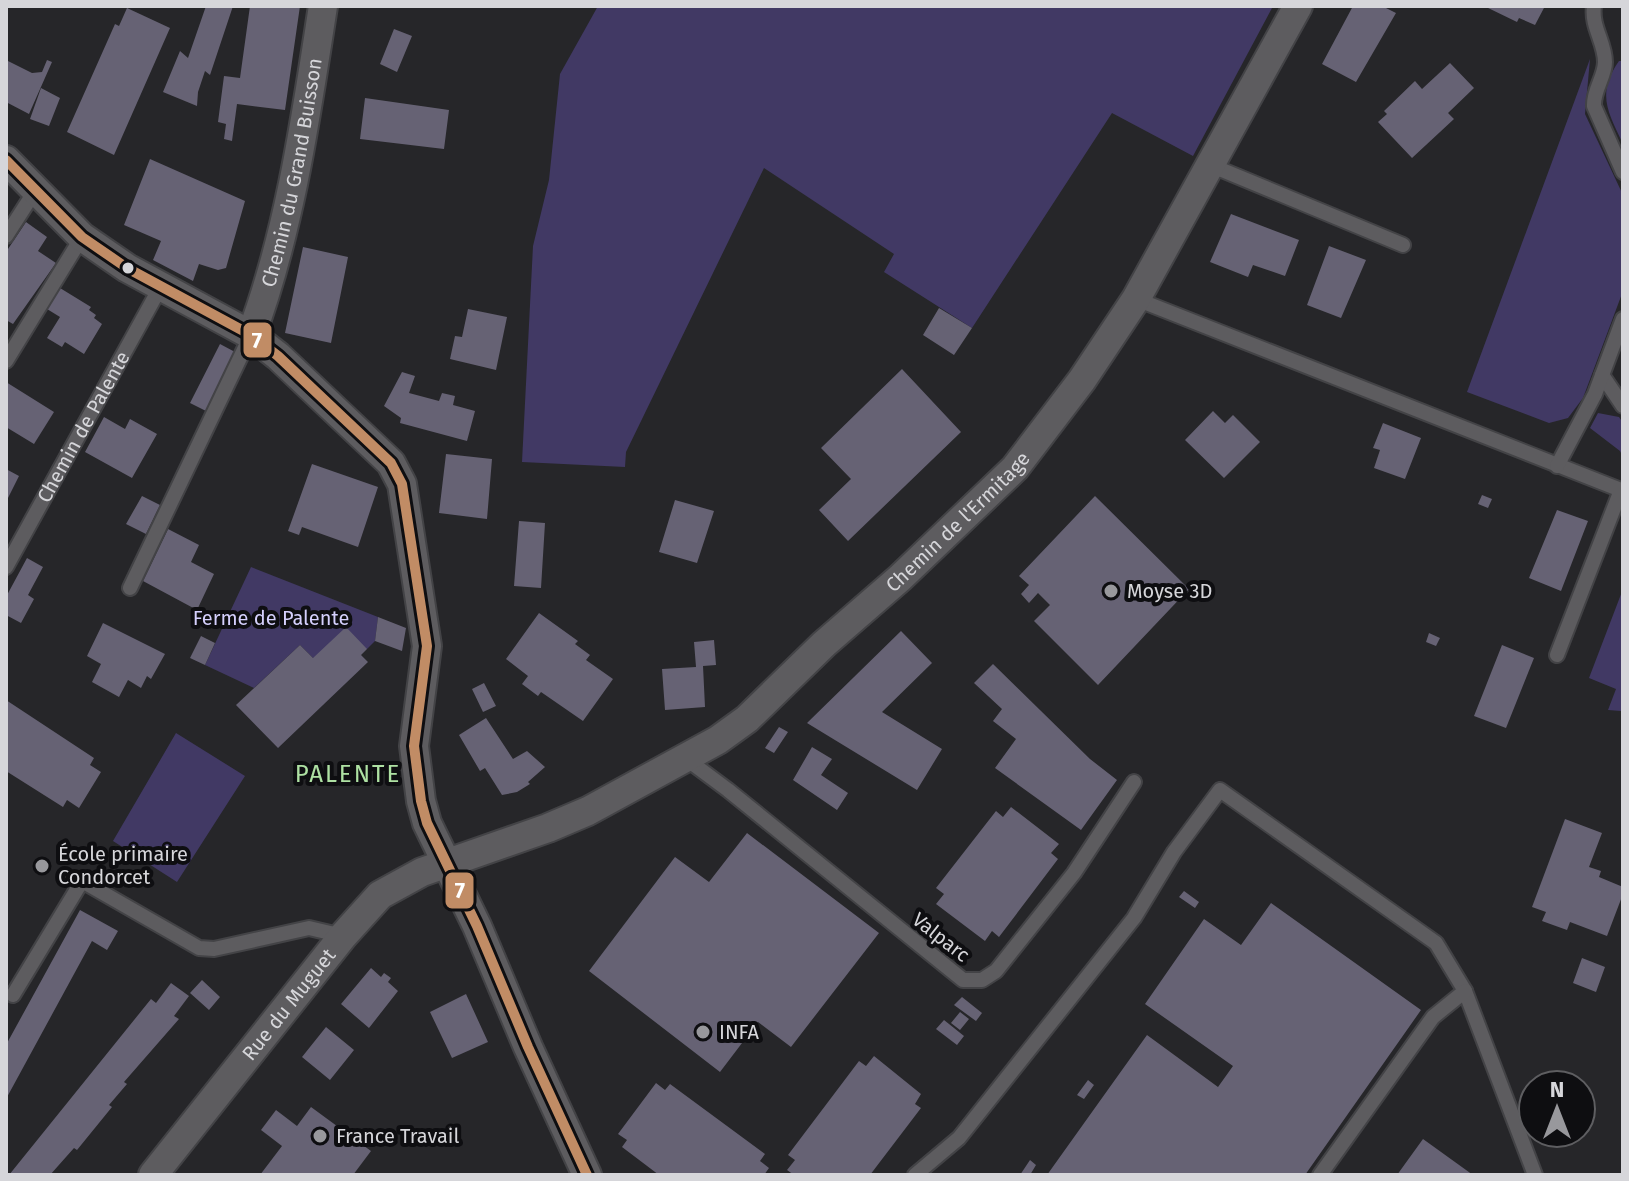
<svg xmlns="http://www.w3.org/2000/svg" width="1629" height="1181" font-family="'Fira Sans',sans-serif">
<rect width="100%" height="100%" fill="#262629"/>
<path fill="#413964" d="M598,6H1273L1193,156L1112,113L972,328L884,272L894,254L764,168L626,452L625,467L522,462L533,246L549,180L560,74Z
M1590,59L1585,114L1623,195V291L1583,398L1568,418L1549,423L1467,392Z
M1619,61H1623V144C1608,112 1596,94 1619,61Z
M1598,413L1619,417L1623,423V457L1620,451L1590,428Z
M251,567L378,617L375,641L367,649L313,658L300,645L254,688L205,665Z
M1623,589V709L1621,711L1608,710L1616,689L1589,678Z
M176,733L245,776L177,882L113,841Z"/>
<path fill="#666274" d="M206,6H233L210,75L205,71L198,92L197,106L163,92L180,51L188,58Z
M250,6H300L285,110L237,104L232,141L224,139L226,124L218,122L224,76L240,78Z
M1353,6H1382L1396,13L1356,82L1322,64Z
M1484,6H1545L1535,25L1519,18L1517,22Z
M127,8L170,28L114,155L67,132L115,24L119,26Z
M394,29L412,36L397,72L380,64Z
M6,60L32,73L42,72L47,60L52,62L29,114L6,102Z
M1450,63L1474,88L1448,113L1454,119L1412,158L1378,122L1387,114L1384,111L1415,81L1422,89Z
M41,88L60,98L49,126L30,119Z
M365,98L449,110L444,149L360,139Z
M150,159L245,201L226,268L218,270L199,264L193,281L153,260L161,241L124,225Z
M1231,214L1299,240L1285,276L1253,265L1248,277L1210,262Z
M26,222L47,237L38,251L56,263L13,324L6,320V252Z
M1329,246L1366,260L1341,318L1307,305Z
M303,247L348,257L331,343L285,333Z
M60,288L91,307L89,310L96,315L94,318L102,324L84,354L65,342L62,347L47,338L60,317L47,309Z
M939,308L972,328L954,355L923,335Z
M468,309L507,317L496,370L450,359L455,336L462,337Z
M220,344L235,352L206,411L190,403Z
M902,369L961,432L848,541L819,510L851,479L821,448Z
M402,372L415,376L409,393L439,401L442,393L455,396L453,405L475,411L467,441L400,423L401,418L384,406Z
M6,382L54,412L34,444L6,427Z
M1213,411L1225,423L1233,415L1260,442L1224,478L1185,440Z
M104,417L125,429L130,419L157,434L132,478L85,452Z
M1383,423L1421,438L1405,479L1374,468L1380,450L1373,448Z
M446,454L492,459L487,519L439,513Z
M312,464L378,487L358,547L302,527L299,535L288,531Z
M6,469L19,476L6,502Z
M1482,495L1492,499L1488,508L1478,504Z
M142,496L160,505L146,534L126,524Z
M1095,496L1189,589L1098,685L1034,621L1050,605L1038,593L1029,603L1021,594L1029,585L1019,576Z
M675,500L714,511L697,563L659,552Z
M1557,510L1588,521L1561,591L1529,578Z
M519,521L545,523L541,588L514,586Z
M168,529L199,545L191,562L214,574L197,610L143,581Z
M27,558L43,567L28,595L34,599L21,623L6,615V597Z
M539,613L578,641L575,644L590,655L586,660L613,679L583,721L541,692L538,696L522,684L528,676L506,659Z
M378,617L406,628L402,651L375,641Z
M103,623L165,654L151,679L147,676L141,688L128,680L119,697L92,682L101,664L87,656Z
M346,627L367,649L361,655L368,662L278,748L236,705L300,645L313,658Z
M901,631L932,663L882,712L942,749L917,790L807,723Z
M1429,633L1440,638L1436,646L1426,642Z
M201,636L215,643L205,665L190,658Z
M714,640L716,665L703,666L705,707L665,710L662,669L696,667L694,642Z
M1502,645L1534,658L1506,728L1474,716Z
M993,664L1090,759L1117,780L1081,830L995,768L1016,739L993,721L1002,709L974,683Z
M484,683L496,706L483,712L472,689Z
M6,700L94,758L90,765L101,772L79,808L67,800L63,807L6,771Z
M486,718L513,759L527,751L545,767L528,782L530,784L517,792L502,795L485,768L480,771L459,735Z
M779,727L788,732L774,753L765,748Z
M812,747L832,759L821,775L848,793L837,810L793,780Z
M1011,807L1059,844L1051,853L1058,859L999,937L992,931L985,941L936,904L944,894L936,888L996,811L1003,817Z
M1565,819L1602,833L1589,867L1601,871L1599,877L1623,887V894L1607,936L1570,922L1567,930L1553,925L1542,921L1546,912L1532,907Z
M747,833L879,933L791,1047L758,1022L720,1072L589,971L675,857L709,882Z
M1184,891L1199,902L1195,908L1179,897Z
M1271,903L1421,1010L1305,1175H1047L1147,1035L1218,1087L1233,1066L1145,1004L1204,919L1241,945Z
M80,910L118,931L107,950L92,941L6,1099V1045Z
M1582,958L1605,967L1596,992L1573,983Z
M371,968L381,977L384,973L391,978L388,982L398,991L369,1028L341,1004Z
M202,980L220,997L209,1010L190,993Z
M171,983L189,996L174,1016L179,1019L124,1082L127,1084L109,1105L112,1107L77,1150L74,1148L50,1175H9L151,999L156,1003Z
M466,994L488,1042L452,1058L430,1012Z
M962,997L982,1013L976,1021L954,1005Z
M960,1012L969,1019L960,1030L951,1023Z
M944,1020L964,1036L957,1045L936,1029Z
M326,1027L354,1050L330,1080L302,1057Z
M874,1056L921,1094L915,1104L921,1108L870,1175H794L787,1170L795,1160L788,1155L859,1061L866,1066Z
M1088,1080L1094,1085L1084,1099L1077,1095Z
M656,1083L665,1090L670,1084L765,1154L760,1161L769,1168L764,1175H659L622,1147L627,1140L618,1134Z
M311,1107L371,1151L353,1175H260L282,1146L261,1130L276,1110L297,1126Z
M1423,1139L1473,1175H1397Z
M1030,1160L1036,1165L1030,1175H1020Z"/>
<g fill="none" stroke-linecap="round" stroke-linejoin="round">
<defs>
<g id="service">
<path d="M1594,6C1591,27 1605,42 1605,62C1605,77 1593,90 1594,106L1623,172"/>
<path d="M1210,165L1403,245"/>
<path d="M6,236L35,191"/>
<path d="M1136,299L1621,490L1557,655"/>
<path d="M6,361L82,237"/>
<path d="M1602,375L1623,406"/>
<path d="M1557,466L1595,394L1623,319"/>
<path id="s1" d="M6,567L161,286"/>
<path d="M130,588L251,335"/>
<path d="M685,758L728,790L963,980H982L996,971L1074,873L1134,782"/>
<path d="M13,995L82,881L199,948L214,949L309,928L343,936"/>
<path d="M915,1175L959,1138L1134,918L1174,852L1220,790L1436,943L1465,991L1535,1175"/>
<path d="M1320,1175L1433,1017L1465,991"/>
</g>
<g id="minor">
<path d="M6,160L82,237L127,268L251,335L278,356L391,463L402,484L427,646L414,746L421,801L427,823L477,926L528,1047L587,1175"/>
<path id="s2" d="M251,335C290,231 306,116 323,6"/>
<path id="s3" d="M153,1175L343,936L380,895L422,872L548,828L588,811L718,740L747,719L824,644L900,578L1015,468L1082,380L1136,299L1298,6"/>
</g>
</defs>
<use href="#service" stroke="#434346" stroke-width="18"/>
<use href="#minor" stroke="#434346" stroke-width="32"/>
<use href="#service" stroke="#5d5c5f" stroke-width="14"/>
<use href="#minor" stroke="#5d5c5f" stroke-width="28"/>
<defs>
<path id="bus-1" d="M6,160L82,237L127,268L251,335L278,356L391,463L402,484L427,646L414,746L421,801L427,823L477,926L528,1047L587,1175"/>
</defs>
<use href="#bus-1" stroke="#0e0e11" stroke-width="16"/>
<use href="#bus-1" stroke="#c18c65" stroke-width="10"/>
</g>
<circle fill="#d6d6da" stroke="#0e0e11" stroke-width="3" cx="128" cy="268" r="7"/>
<g fill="#98989c" stroke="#0e0e11" stroke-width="3">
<circle cx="1111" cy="591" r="8"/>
<circle cx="42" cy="866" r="8"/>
<circle cx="703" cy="1032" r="8"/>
<circle cx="320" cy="1136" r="8"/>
</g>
<g text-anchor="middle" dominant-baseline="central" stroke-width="8" stroke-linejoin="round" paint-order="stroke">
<g font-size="20" fill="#d6d6da" stroke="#0e0e11">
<text stroke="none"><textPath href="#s2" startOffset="168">Chemin du Grand Buisson</textPath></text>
<text stroke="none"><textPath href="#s1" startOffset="160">Chemin de Palente</textPath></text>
<text stroke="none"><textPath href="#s3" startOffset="1058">Chemin de l'Ermitage</textPath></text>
<text transform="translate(941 937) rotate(38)">Valparc</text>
<text stroke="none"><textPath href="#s3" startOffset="218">Rue du Muguet</textPath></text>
</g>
<g font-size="20" fill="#d6d6da" stroke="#0e0e11" text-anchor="start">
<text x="1127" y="591">Moyse 3D</text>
<text x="58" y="854">École primaire<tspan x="58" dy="23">Condorcet</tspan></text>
<text x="719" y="1032">INFA</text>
<text x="336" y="1136">France Travail</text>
</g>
<g font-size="20" fill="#d5d0fd" stroke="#0e0e11">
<text x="271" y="618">Ferme de Palente</text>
</g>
<g font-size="24" letter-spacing="2" fill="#aee1a3" stroke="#0e0e11">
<text x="348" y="774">PALENTE</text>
</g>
</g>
<g stroke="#0e0e11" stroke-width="3">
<rect x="242" y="321" width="31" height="38" rx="8" fill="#c18c65"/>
<rect x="444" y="871" width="31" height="39" rx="8" fill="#c18c65"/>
</g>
<g font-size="22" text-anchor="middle" font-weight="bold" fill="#fff">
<text x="257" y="348">7</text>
<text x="460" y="898">7</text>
</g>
<rect width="1629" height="1181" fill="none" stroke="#d6d6da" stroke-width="16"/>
<g transform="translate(1557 1109)"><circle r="38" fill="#0e0e11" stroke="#5e5e61" stroke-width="2"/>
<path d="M0-6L14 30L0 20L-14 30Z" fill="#98989c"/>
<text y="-12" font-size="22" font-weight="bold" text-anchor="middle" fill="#d6d6da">N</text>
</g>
</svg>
